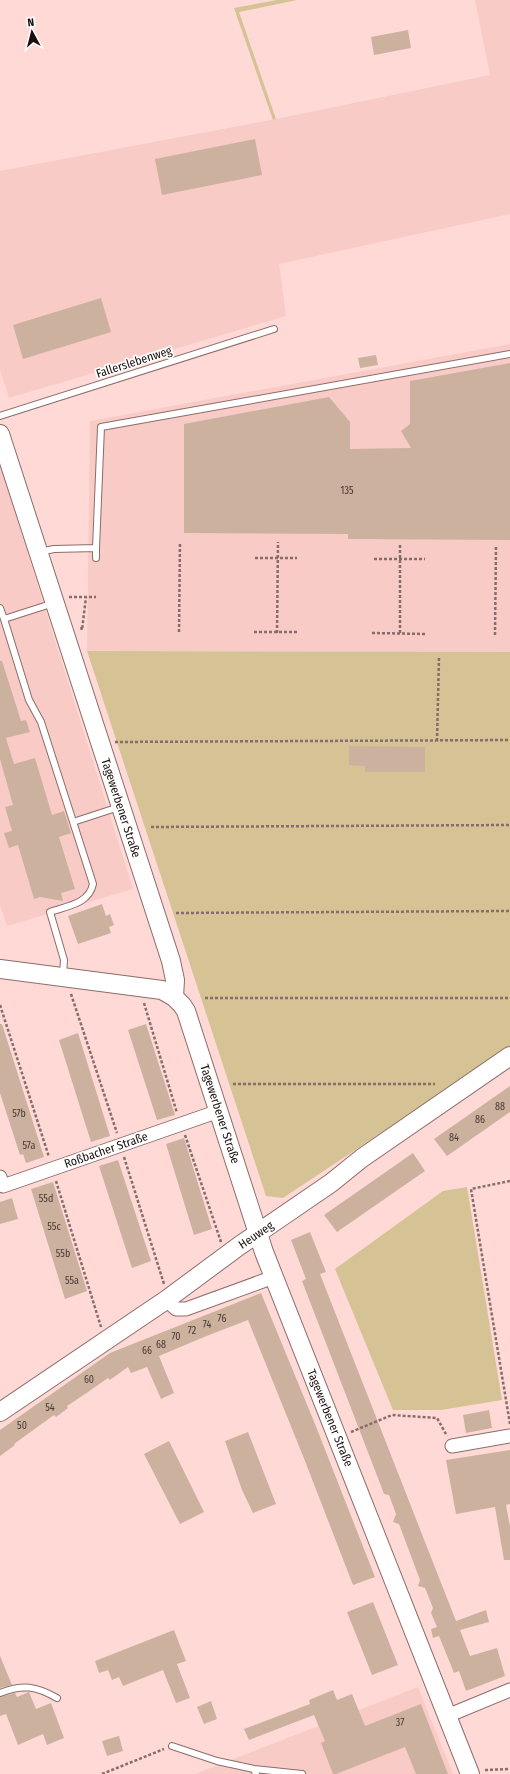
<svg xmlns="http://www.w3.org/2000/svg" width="510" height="1774" font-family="'Fira Sans Condensed',sans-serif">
<rect width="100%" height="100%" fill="#ffd9d6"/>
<path fill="#f8cbc7" d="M475,0H510V214L279,264L286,316L9,398L0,370V171L276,119L490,75Z
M510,344V652L87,651L90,421Z
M0,465L133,889L7,926L0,905Z
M418,1687L453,1774H195Z"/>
<path fill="#d5c295" d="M277,0H297L239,12L276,119L273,120L234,8Z
M87,651L510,652V1047L283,1198L266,1196Z
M467,1187L502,1400L441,1410H393L335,1269L443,1191Z"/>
<path fill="#cdb19f" d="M408,30L411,48L374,55L371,37Z
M255,139L262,175L162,195L155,159Z
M101,298L111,332L23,359L13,325Z
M376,355L378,365L360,368L358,358Z
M510,363V540L348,539V534L184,533V424L329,397L350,422V449L411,448L401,431L410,424V381Z
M0,661H2L21,721L26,720L30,732L6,738L14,764L35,758L52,815L64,811L71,833L59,837L75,889L61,893L63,901L40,897L34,899L18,845L9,848L4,833L12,831L5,807L13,805L0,759Z
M349,746L425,747V772H365V766L349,765Z
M102,904L106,916L110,914L114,925L109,927L111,933L78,944L68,916Z
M0,1024H2L44,1157L26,1163L23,1154L20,1155L0,1093Z
M146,1024L175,1115L157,1120L128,1030Z
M78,1033L110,1136L91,1142L59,1040Z
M510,1086V1112L447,1156L434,1139Z
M184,1138L212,1229L194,1235L166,1144Z
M413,1153L425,1171L337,1232L324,1215Z
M118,1160L151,1261L132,1268L99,1166Z
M53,1182L87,1291L65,1299L31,1189Z
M12,1198L18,1219L0,1224V1202Z
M310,1232L326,1272L320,1274L456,1621L486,1610L489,1622L460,1630L470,1656L497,1648L505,1676L466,1691L459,1671L454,1673L439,1636L433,1638L431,1629L437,1627L431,1613L433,1608L425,1588L418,1586L420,1580L399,1524L393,1522L396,1514L389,1495L384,1494L381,1486L302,1281L306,1279L291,1240Z
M261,1293L315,1424L375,1577L353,1585L305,1461L248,1320L204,1337L159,1356L174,1393L161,1399L147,1367L131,1373L128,1367L110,1380L108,1378L88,1392L67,1406L68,1408L56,1417L54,1415L14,1444L15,1445L0,1456V1430L110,1353Z
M489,1410L492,1428L466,1433L463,1415Z
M248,1432L276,1504L253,1513L242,1490L225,1441Z
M169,1441L204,1512L180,1524L144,1454Z
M510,1450V1504L506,1505L510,1526V1560H504L495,1507L456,1514L446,1460Z
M373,1602L398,1665L372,1675L347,1612Z
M174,1630L186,1661L177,1664L190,1698L176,1703L163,1670L123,1686L119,1677L112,1680L108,1670L99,1673L95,1661Z
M0,1656L12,1685L0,1688Z
M333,1690L337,1700L352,1694L365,1726L421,1704L448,1774H416L405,1747L336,1774H333L321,1743L325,1741L314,1715L249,1740L244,1729L310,1704L309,1700Z
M29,1692L36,1709L51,1703L64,1738L47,1745L43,1734L18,1745L6,1714L0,1716V1697L15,1693L17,1697Z
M211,1701L217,1719L204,1724L197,1707Z
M119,1736L123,1751L107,1756L102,1741Z"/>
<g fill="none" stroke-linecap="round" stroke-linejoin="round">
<defs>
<path id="lane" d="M0,416L274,329
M96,548L101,427L510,354
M39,552L54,549L96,548V558
M0,608L4,619L54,603
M4,619L29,700L41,722L93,884C89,904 67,906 50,912L64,960L63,975
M73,822L119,807
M0,1693C23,1684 36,1686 57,1698
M172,1746L217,1761L254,1769
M256,1774L254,1769L302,1774"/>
<path id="street" d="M0,1177L3,1186L219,1111
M166,1300L176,1309H186L274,1277
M452,1446L510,1436
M447,1716L510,1690"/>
<path id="secondary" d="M0,434L171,961L175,980L174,997L182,1005L186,1011L264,1252L470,1774
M0,969L162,990L174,997
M0,1412L166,1300L239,1246L331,1183L362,1158L510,1056"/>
</defs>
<use href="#lane" stroke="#8c6c69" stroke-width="8"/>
<use href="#street" stroke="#8c6c69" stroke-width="15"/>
<use href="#secondary" stroke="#8c6c69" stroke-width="20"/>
<path stroke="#866d6b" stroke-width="2.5" stroke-dasharray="3 2" stroke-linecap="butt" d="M255,558H297
M374,559H425
M69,597H96
M81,627L82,630L86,597
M179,632L180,542
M254,632H298
M277,633L278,542
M372,633L426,634
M400,633V544
M495,635L496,546
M437,741L439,657
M115,742L510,740
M151,827L510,825
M176,913L510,911
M71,994L117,1133
M205,998H510
M144,1003L177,1113
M0,1005L49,1157
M233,1084H435
M185,1135L221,1242
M124,1157L164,1284
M56,1181L101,1327
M510,1424L471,1189L510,1181
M351,1432L392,1415L437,1418L447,1436
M485,1770L510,1769
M102,1774L164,1749"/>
<use href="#lane" stroke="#fff" stroke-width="6"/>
<use href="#street" stroke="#fff" stroke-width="13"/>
<use href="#secondary" stroke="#fff" stroke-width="18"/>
</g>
<g text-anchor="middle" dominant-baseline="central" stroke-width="3.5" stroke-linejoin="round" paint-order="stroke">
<g font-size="10" fill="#483832">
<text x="347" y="491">135</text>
<text x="500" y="1107">88</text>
<text x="19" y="1114">57b</text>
<text x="480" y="1120">86</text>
<text x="454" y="1138">84</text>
<text x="29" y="1146">57a</text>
<text x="46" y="1199">55d</text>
<text x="54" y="1227">55c</text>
<text x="63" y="1254">55b</text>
<text x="72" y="1281">55a</text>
<text x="222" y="1319">76</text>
<text x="207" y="1325">74</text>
<text x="192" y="1331">72</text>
<text x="176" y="1337">70</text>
<text x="161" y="1345">68</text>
<text x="147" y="1351">66</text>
<text x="89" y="1380">60</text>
<text x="50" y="1408">54</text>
<text x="22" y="1426">50</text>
<text x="400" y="1723">37</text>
</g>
<g font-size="12" fill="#1b0f0e" stroke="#fff">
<text transform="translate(134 362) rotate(-18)">Fallerslebenweg</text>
<text transform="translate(121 808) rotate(72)">Tagewerbener Straße</text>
<text transform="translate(220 1114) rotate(72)">Tagewerbener Straße</text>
<text transform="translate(106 1150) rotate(-19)">Roßbacher Straße</text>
<text transform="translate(256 1235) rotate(-34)">Heuweg</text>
<text transform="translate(330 1418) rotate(68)">Tagewerbener Straße</text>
</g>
</g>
<g transform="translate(32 32) rotate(353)" stroke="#ffffff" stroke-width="3" paint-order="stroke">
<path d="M0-3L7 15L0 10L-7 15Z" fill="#1b0f0e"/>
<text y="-6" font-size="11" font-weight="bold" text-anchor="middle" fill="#1b0f0e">N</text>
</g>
</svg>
